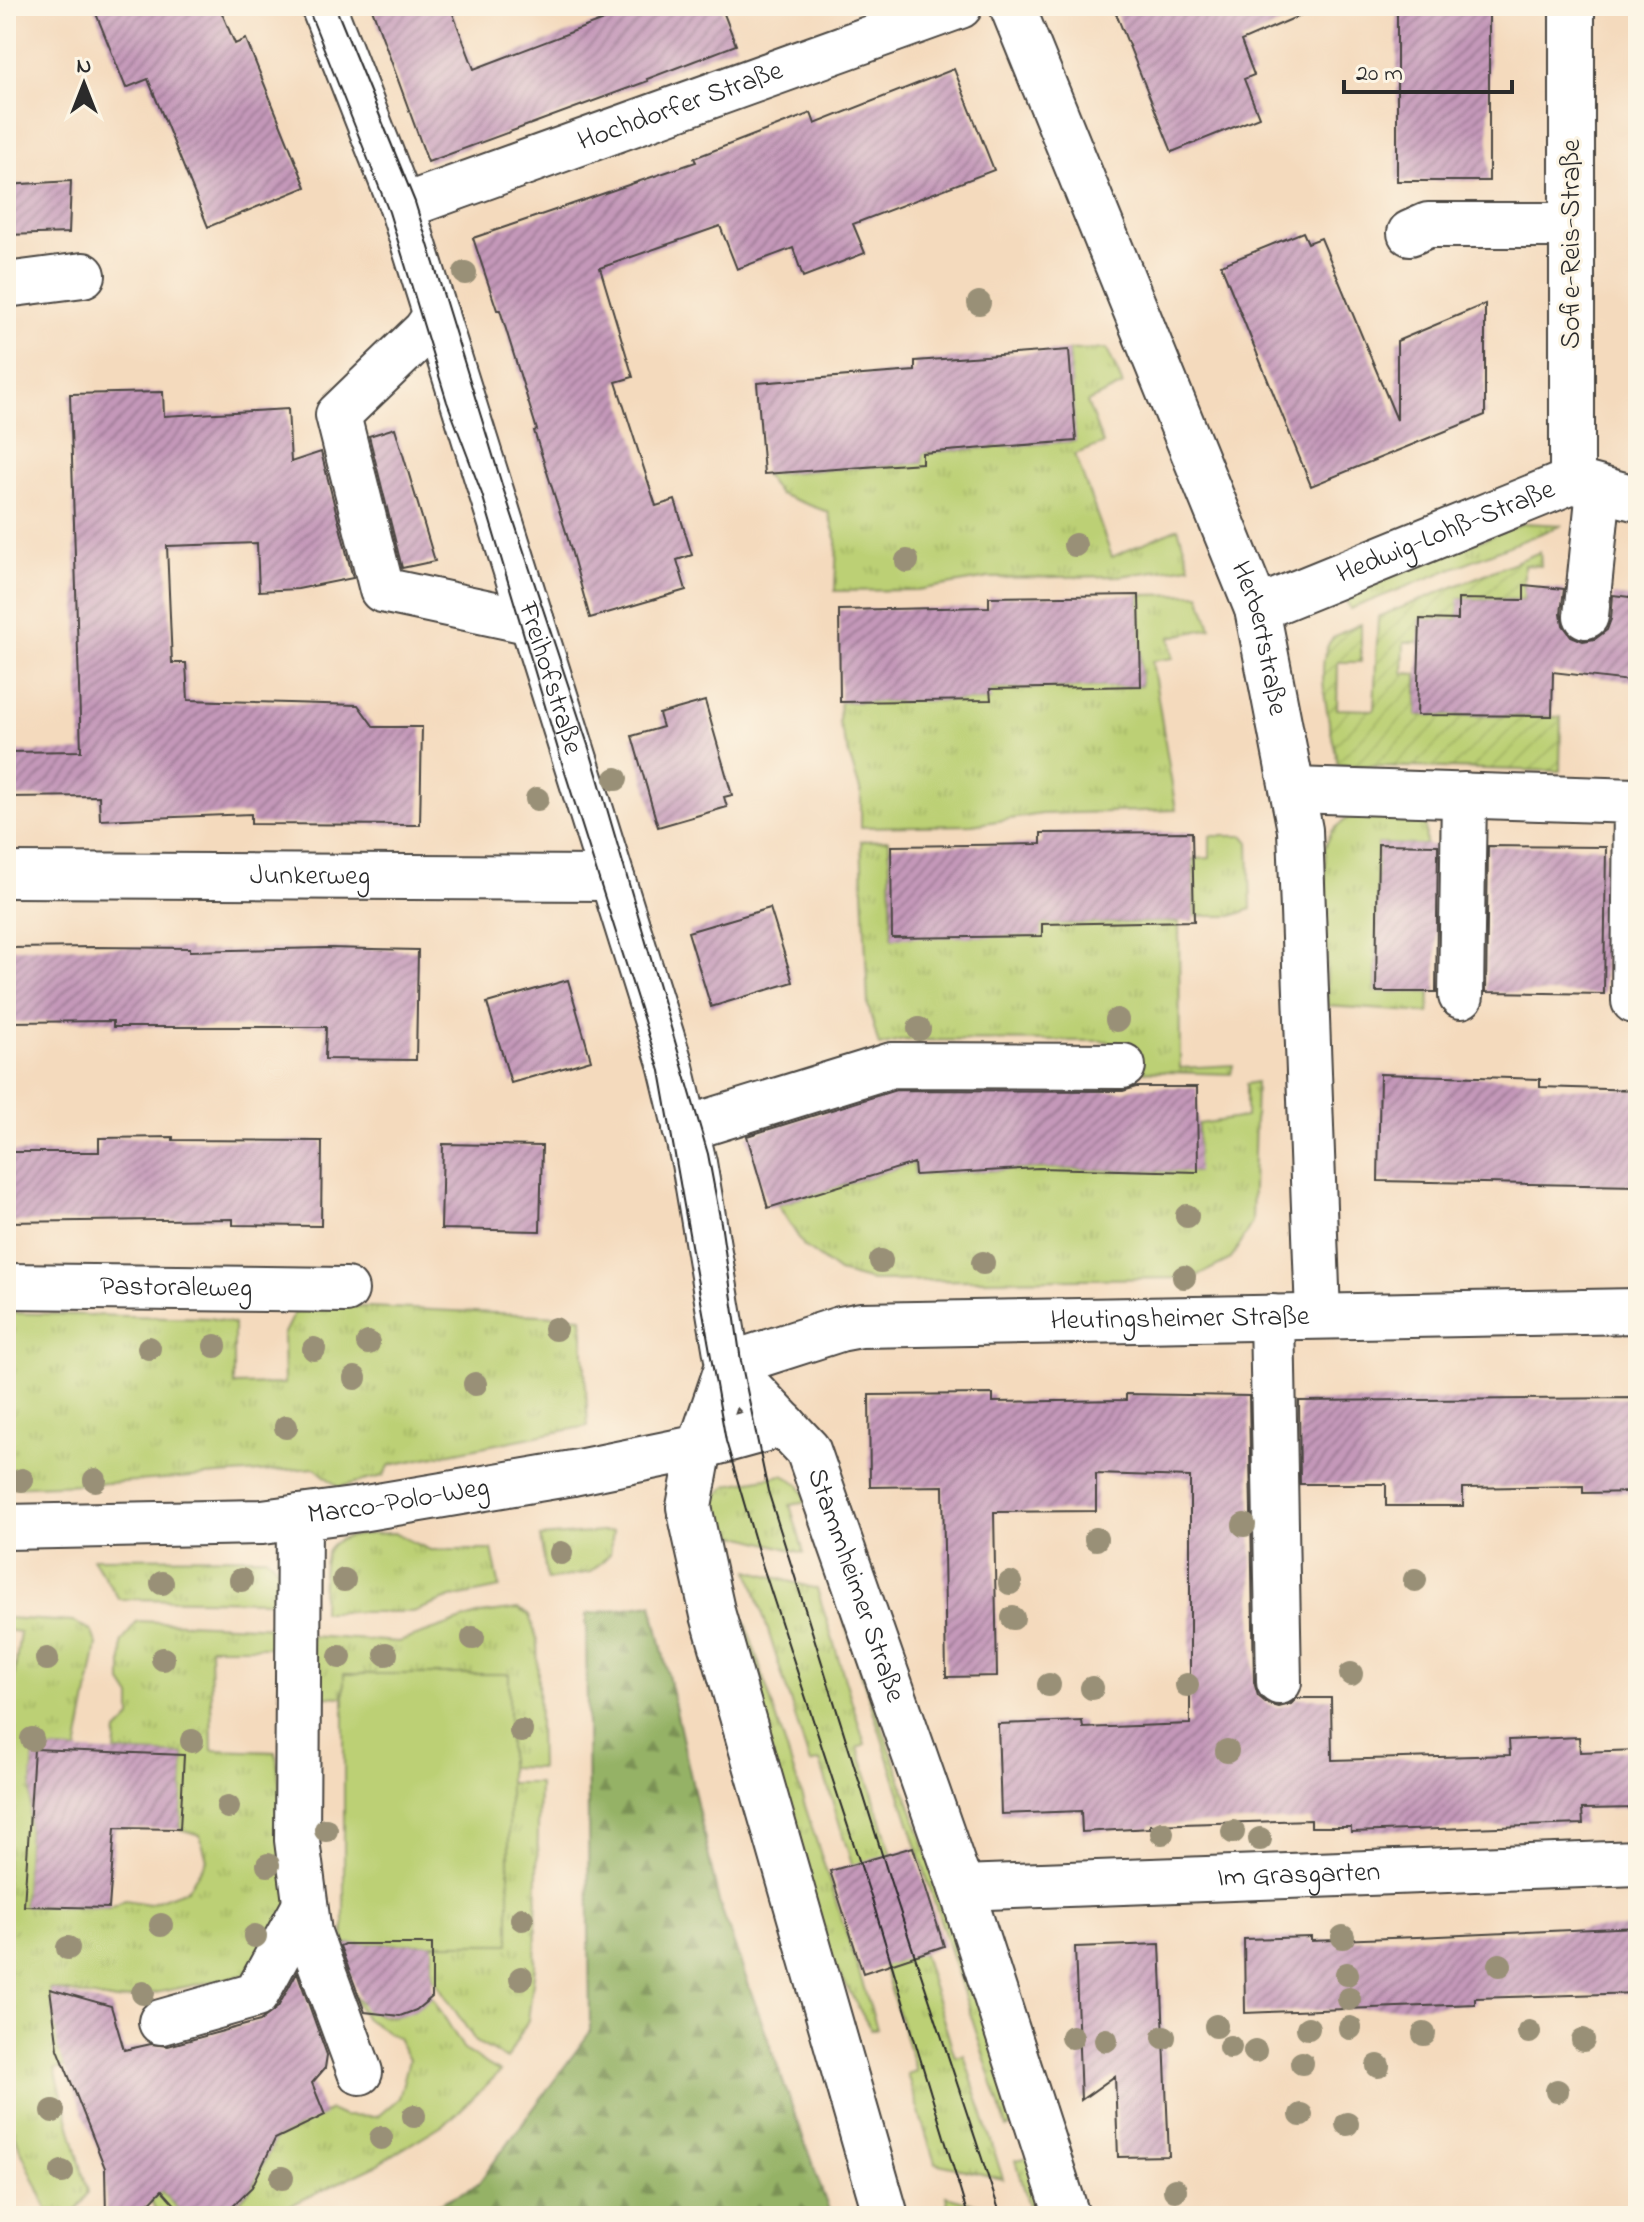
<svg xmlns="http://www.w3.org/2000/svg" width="1644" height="2222" font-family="'Indie Flower',sans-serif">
<defs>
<pattern id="grass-tufts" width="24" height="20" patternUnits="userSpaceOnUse" patternTransform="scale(2)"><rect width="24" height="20" fill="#bcd074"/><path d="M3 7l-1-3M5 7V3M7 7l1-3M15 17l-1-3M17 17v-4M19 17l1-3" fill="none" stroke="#a2b365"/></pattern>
<pattern id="forest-firs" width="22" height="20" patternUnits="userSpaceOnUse" patternTransform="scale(2)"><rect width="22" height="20" fill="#95b266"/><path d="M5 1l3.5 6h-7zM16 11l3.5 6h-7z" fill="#7a9154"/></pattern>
<pattern id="garden-furrows" width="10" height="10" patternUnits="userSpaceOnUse" patternTransform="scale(2)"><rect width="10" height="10" fill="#bcd074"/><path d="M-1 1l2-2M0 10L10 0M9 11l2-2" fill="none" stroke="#a2b365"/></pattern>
<pattern id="building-hatch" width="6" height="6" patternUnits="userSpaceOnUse" patternTransform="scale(2)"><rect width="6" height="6" fill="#c498b9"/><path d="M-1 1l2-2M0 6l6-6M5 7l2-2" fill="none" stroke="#9f7c97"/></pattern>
</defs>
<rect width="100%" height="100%" fill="#fcf5e5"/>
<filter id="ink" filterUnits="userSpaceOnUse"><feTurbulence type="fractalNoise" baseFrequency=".0125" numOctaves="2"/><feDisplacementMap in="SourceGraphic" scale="16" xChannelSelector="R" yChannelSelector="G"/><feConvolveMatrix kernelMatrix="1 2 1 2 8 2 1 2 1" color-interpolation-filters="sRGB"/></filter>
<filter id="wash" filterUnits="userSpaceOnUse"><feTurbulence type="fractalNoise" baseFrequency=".006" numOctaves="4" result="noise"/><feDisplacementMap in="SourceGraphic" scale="32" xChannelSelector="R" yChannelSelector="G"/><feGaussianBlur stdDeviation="1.8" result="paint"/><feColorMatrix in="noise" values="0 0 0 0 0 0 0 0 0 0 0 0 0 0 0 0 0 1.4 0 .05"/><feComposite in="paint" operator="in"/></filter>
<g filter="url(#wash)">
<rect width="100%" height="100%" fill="#f4dabd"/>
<path fill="url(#grass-tufts)" stroke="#747e50" stroke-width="2" d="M1107,349L1123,385L1087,402L1103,444L1075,454L1112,557L1178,528L1190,566L1120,576L989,578L917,590L835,591L837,541L828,512L779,494L764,474L922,463V453L1075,441L1069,350Z
M1524,523L1562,525L1350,609L1344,596Z
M1200,594L1211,628L1170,637L1173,658L1152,661L1176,810L1042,814L972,825L861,827V793L839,723L840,702L990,700V689L1141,686L1139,595Z
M1350,816L1425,818L1426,845L1378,844L1376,991L1430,992L1429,1013L1327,1006L1325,847L1332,831Z
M1210,836H1244L1249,842L1251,909L1232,916H1194L1193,859L1210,858Z
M889,840L892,938L1042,924L1179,922L1180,1068L1233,1065L1231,1074L1133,1071L1108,1041L904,1040L879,1046L868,1005L861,841Z
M1256,1082L1252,1222L1231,1259L1193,1278L871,1281L839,1272L804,1246L778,1205L913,1163L915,1175L1039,1168L1197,1172L1198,1124L1246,1117V1084Z
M327,1305L582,1317L588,1426L390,1465L383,1476L338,1487L315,1468L109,1483L6,1487V1313L211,1318L234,1324V1385L284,1384L283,1335L294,1313Z
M783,1475L799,1484L808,1502L790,1505L804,1553L735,1535L714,1541L711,1527L713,1500L728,1485Z
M613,1531L610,1554L591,1572L547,1580L540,1537Z
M394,1533L430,1550H492L500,1588L451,1598L413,1612H322C324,1542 318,1535 394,1533Z
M266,1557C283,1567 281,1584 282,1601L119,1599L92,1558Z
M749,1570L817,1589L865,1744L858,1747L955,2057L964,2055L1003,2179L935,2163L907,2074L916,2071L820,1761L810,1764Z
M518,1609L529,1615L537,1639L540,1768L509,1767V1674H345L343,1697L308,1695L309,1636L399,1642L480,1614Z
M843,1617L1023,2121L1007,2128Z
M6,1618L73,1622L91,1630L97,1645L77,1751L34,1749L24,1905L109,1908L125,1900L149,1904L187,1890L207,1860L200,1835L180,1829L184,1755L115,1752L117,1732L131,1718V1697L122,1683V1642L137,1621L278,1627V1647H210L212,1750L276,1752L291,1903L258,1972L116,2001L50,1989L65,2067L55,2069L88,2192L74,2216H50L6,2116V1721L11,1702L20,1632L6,1630Z
M746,1624L877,2028L871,2030L827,1951L736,1627Z
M509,1783H539L535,1967L528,2020L507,2059L476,2042L432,1976V1944H509Z
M349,1990C356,1997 364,2007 373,2012C394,2024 416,2010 432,1997L465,2051L500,2072L450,2120L376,2165L268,2216H195L223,2215L236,2206L252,2187L275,2139L330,2110L343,2116L377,2117L399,2098L409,2060L397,2038L366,2019Z
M1035,2156L1053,2216H1020L1030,2210L1016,2160Z
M160,2190L185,2216H158L151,2201Z
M946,2196L1019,2216H950Z"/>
<path fill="url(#forest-firs)" stroke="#606e48" stroke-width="2" d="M652,1604L719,1902L831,2216H415L477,2185L590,2032L586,1614Z"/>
<path fill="#bcd074" stroke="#747e50" stroke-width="2" d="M344,1674H509V1944H344Z"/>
<path fill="url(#garden-furrows)" stroke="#747e50" stroke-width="2" d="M1540,552L1541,566L1524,565V600L1459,599L1458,620H1420V642H1404L1403,673L1417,674V715L1561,717L1560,771L1338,765C1333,735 1310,661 1333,638C1340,632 1353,628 1361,624V662H1338L1337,709L1374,710L1378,617Z"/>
<g id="blocks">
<path fill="url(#building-hatch)" d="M93,6H219L235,44L246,39L306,187L208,227L148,79L126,88Z
M371,6H450L474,69L640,6H721L736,45L647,79L648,81L428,162Z
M1113,6H1322L1241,41L1254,75L1244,79L1259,117L1172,152Z
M1397,6H1489V181H1397Z
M954,69L994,170L853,224L865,253L803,277L793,248L737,269L720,226L600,268L633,377L616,382L656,506L675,500L692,555L677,560L686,590L590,618L566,532L534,431L537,430L500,310H497L473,238L696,162L694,158L811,113L815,124Z
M71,181L69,233L6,235V185Z
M1303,232L1308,243L1321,238L1397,420V341L1485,304V415L1311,486L1221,265Z
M1069,350L1076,441L922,453V463L764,474L757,383L915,371V361Z
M163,392L164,416L288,409L291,462L321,452L353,578L298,589L259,591L257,543L167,546L172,663H186L188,700L358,705L374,727H422L420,825L251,824V814L100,820L99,796L6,797V752L81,751L70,394Z
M395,428L435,561L402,568L369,436Z
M1524,585L1564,589L1561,613L1563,625L1571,636L1583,641L1595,639L1607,630L1611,619L1613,595L1638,598V682L1553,672L1552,716L1417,715L1420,619L1458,620V599L1524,600Z
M1139,595L1141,686L990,689L991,700L840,702L839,610L989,607V597Z
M705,701L732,795L724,797L727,807L658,827L632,736L663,727L659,714Z
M1192,832L1194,921L1042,924V936L892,938L891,846L1041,844V833Z
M1378,844L1438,845L1436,992H1376Z
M1488,846L1606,847L1604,994L1486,992Z
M770,908L793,982L711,1007L688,932Z
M95,947L190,948V951L327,948L418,950L416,1060L325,1059L326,1027H113V1021L8,1022L7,948Z
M568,980L591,1060L511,1083L487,1003Z
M1380,1074L1540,1079V1087L1638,1090V1186L1378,1181Z
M1136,1087H1197L1198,1172L1039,1168L915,1175L914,1163L768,1208L747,1136L896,1090L1123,1091Z
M173,1137V1140L322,1141L321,1226L233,1225V1219L6,1222V1152H99V1138Z
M443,1144L542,1146L540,1231L441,1229Z
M993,1394V1402L1126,1400V1394L1249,1396L1254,1682L1258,1696L1268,1704L1279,1707L1291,1704L1297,1698H1331L1332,1760L1510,1755L1509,1740L1579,1737L1580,1752L1638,1750V1808L1582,1809L1583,1824L1351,1832V1827H1311V1820L1150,1825V1828L1082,1832L1081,1811L1001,1814L998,1724L1082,1721L1083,1728L1190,1724V1477L1096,1474V1511L994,1512L997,1676L946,1677L943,1486L870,1487L869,1395Z
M1638,1398V1492L1583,1493V1486L1463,1488V1506H1386V1484H1300L1299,1401Z
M34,1749L184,1755L180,1829L115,1828L109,1908L24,1906Z
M913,1847L944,1946L863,1973L830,1871Z
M1638,1927V1993L1475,1998V2004L1245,2013L1244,1939L1311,1937V1941L1417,1937Z
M344,1944H432V1997L416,2010L400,2016L365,2012L340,1946Z
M1160,1944L1169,2156L1118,2157L1115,2076L1081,2100L1075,1947Z
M297,1972L327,2055L325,2068L312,2083L325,2115L275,2139L252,2187L223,2215L185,2216L162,2190L137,2216H106L105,2168L58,2049L50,1989L111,2006L124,2050L151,2044L168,2046L260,2021L278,2007Z"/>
</g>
</g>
<g filter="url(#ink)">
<use href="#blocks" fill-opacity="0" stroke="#494541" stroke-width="2"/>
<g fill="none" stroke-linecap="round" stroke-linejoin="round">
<defs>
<g id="minor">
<path id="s1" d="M323,6L402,207L670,1063L694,1163L728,1365L700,1447L689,1507L713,1615L886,2216"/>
<path id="s2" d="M1012,6L1257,609L1300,830L1318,1315"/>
<path d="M1572,6V481"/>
<path id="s3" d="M402,207L960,6"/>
<path d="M1410,233L1428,225H1572"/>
<path d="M6,285L83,275"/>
<path d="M436,315L425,331L338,415L382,590L532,622"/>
<path id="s4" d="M1257,609L1572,481L1638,499"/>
<path d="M1586,616L1599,489"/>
<path d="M1293,790L1636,801L1634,1001"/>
<path id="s5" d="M6,875L612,878"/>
<path d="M1461,996L1464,795"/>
<path d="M685,1129L892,1065L1123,1066"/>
<path id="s6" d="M6,1286L346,1290"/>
<path d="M1272,1317L1279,1682"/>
<path id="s7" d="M728,1365L808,1450L961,1888L1067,2216"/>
<path id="s8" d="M728,1365L840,1329L861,1325L1638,1311"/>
<path d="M299,1517L297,1840L309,1933L360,2072"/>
<path id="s9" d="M6,1527L262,1522L360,1509L573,1473L700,1447L784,1424"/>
<path id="s10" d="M961,1888L1638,1863"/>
<path d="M161,2022L256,1995L305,1905"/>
</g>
</defs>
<use href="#minor" stroke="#494541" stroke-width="48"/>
<use href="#minor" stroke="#fff" stroke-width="44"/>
<path stroke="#2b2b2b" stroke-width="2" d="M307,6L389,212L447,402L482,494L562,763L660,1071L726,1441L761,1561L874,1906L968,2216
M335,6L415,202L503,488L591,754L708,1154L721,1223L741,1361L768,1491L896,1899L1001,2216"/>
</g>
<g fill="#999077">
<circle cx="465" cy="273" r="12"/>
<circle cx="979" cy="303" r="12"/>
<circle cx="1075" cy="545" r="12"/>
<circle cx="907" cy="561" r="12"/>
<circle cx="616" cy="779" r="12"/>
<circle cx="537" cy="799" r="12"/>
<circle cx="1117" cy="1020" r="12"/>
<circle cx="919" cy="1029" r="12"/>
<circle cx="1187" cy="1216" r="12"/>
<circle cx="881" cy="1261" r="12"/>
<circle cx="983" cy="1263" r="12"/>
<circle cx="1184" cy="1277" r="12"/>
<circle cx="555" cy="1329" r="12"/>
<circle cx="368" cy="1343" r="12"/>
<circle cx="215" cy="1346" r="12"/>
<circle cx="149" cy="1348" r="12"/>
<circle cx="314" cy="1349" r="12"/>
<circle cx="355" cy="1378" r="12"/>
<circle cx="475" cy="1384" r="12"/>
<circle cx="286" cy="1427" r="12"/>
<circle cx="22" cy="1480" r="12"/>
<circle cx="95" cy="1480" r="12"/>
<circle cx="1244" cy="1525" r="12"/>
<circle cx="1096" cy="1539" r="12"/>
<circle cx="561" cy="1553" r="12"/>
<circle cx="241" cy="1580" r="12"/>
<circle cx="344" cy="1580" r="12"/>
<circle cx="1415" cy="1580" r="12"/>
<circle cx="162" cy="1583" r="12"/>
<circle cx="1010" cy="1583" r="12"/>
<circle cx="1013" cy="1618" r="12"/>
<circle cx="473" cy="1638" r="12"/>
<circle cx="386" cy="1654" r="12"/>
<circle cx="340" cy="1657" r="12"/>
<circle cx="47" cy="1659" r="12"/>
<circle cx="163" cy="1659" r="12"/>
<circle cx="1351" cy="1674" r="12"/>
<circle cx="1049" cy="1685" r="12"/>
<circle cx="1187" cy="1685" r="12"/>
<circle cx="1092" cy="1688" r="12"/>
<circle cx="521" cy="1731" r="12"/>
<circle cx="32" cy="1739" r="12"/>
<circle cx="192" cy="1741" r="12"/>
<circle cx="1227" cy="1751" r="12"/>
<circle cx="228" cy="1807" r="12"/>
<circle cx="326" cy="1830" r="12"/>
<circle cx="1233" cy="1832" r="12"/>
<circle cx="1162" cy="1833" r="12"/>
<circle cx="1260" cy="1839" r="12"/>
<circle cx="268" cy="1865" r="12"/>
<circle cx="522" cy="1919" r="12"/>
<circle cx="161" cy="1925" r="12"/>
<circle cx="255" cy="1936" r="12"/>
<circle cx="1343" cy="1937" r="12"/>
<circle cx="68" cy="1948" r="12"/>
<circle cx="1500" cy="1965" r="12"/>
<circle cx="1347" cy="1974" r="12"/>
<circle cx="521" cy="1978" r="12"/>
<circle cx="143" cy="1993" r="12"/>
<circle cx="1349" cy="1999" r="12"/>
<circle cx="1216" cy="2026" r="12"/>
<circle cx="1308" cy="2028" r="12"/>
<circle cx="1350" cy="2028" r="12"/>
<circle cx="1529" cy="2032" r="12"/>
<circle cx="1424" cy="2034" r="12"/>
<circle cx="1072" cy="2037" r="12"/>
<circle cx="1164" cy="2037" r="12"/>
<circle cx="1106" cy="2040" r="12"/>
<circle cx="1583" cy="2040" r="12"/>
<circle cx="1230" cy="2047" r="12"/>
<circle cx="1255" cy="2051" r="12"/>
<circle cx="1302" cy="2063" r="12"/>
<circle cx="1378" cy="2066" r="12"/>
<circle cx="1557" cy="2091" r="12"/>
<circle cx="53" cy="2111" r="12"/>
<circle cx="1301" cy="2115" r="12"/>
<circle cx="414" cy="2116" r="12"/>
<circle cx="1347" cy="2124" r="12"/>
<circle cx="381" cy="2138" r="12"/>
<circle cx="62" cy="2172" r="12"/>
<circle cx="282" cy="2178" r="12"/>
<circle cx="1175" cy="2190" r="12"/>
</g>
</g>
<g text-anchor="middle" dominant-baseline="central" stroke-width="6" stroke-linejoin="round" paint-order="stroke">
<g font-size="28" fill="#2b2b2b" stroke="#fcf5e5">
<text stroke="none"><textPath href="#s3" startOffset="296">Hochdorfer Straße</textPath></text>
<text transform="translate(1572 244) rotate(-90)">Sofie-Reis-Straße</text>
<text stroke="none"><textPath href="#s4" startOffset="204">Hedwig-Lohß-Straße</textPath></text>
<text stroke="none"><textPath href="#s2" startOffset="680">Herbertstraße</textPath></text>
<text stroke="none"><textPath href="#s1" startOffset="710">Freihofstraße</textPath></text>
<text stroke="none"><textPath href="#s5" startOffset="304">Junkerweg</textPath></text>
<text stroke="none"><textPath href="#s6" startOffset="170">Pastoraleweg</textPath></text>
<text stroke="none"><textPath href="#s8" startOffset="458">Heutingsheimer Straße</textPath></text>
<text stroke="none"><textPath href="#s9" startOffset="394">Marco-Polo-Weg</textPath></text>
<text stroke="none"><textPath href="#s7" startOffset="260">Stammheimer Straße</textPath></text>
<text stroke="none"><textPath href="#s10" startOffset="338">Im Grasgarten</textPath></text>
</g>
</g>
<rect width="1644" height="2222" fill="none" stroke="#fcf5e5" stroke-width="32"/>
<g transform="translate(84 84)" stroke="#fcf5e5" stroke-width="6" paint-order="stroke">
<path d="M0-6L14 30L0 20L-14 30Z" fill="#2b2b2b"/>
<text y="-12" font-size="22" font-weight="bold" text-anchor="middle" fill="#2b2b2b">N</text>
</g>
<path d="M1344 80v12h168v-12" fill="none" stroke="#2b2b2b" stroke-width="4"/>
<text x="1356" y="80" font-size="24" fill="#2b2b2b" stroke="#fcf5e5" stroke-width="6" paint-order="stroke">20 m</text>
</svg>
